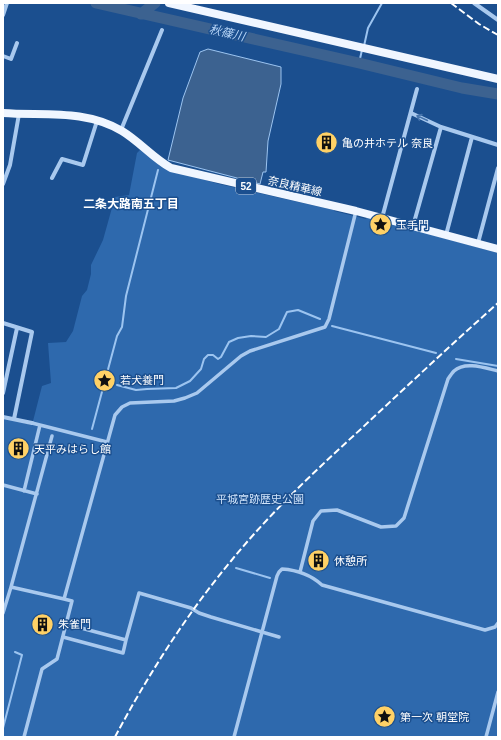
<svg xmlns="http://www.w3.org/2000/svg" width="501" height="740" font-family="Arial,'Noto Sans JP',sans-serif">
<rect width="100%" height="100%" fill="#1b4f8f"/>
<path fill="#2e69ad" d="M140,150L163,166L177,172L219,184L334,210V211L366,219L367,217L498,253V737H3V418L32,425L42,386L51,383L48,343L66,342L73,331L82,296L87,290L91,274V265L103,240L115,197L129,195L137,153Z"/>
<path fill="#3c6290" stroke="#9cc4f0" d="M208,49L281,67V84L268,141L266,172H263L260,184L168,160L183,98L200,52Z"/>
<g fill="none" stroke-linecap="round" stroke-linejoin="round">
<path stroke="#9cc4f0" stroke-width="2" d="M364,46L368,28L382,3
M359,63L362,50
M332,326L436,353
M456,359L498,366
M117,385L136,390L147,389L176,388L190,381L201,369L204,359L208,355H213L218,359L221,357L229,342L238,338L251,336L266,337L279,329L287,312L298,310L320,319
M92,429L117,336L122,327L126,296L158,170
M236,568L270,578
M3,728L22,655L15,652"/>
<path stroke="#3c6290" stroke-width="11" d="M96,3L359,63L462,88L498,94
M141,14L155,3"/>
<path stroke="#a9c9ee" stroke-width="3.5" d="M32,423L107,442
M3,485L37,494
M24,491L40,425
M300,572L313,521L321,511L337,510L381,527L396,526L404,518L448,379C450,376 452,373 454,371C465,361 485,368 498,371
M11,587L52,436
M3,613L11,587L64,599
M66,624L126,640L139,593L191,608L199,613L211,617L279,637
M63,637L123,653L126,640
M24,737L42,669L57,659L72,601L64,599L115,415L122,407L130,403L174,401L185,398L197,393L241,356L250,351L325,327L329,319L356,211
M234,737L277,576L279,572L282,569C297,570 311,575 322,585L485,630L495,627L498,623
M486,737L498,692"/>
<path stroke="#a9c9ee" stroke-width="4" d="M474,3L498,20
M3,15L7,3
M3,56L11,59L17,43
M411,113L441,127L498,145
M121,130L162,30
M52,178L62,159L83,165L97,121
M3,184L10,165L19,114
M382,218L417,89
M413,226L441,127
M446,235L472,137
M478,243L498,168
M3,323L32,332L14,419
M3,393L17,328
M3,417L32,423"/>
<path stroke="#f0f6ff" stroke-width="8" d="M169,3L498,79
M3,113C44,116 85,109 122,131C140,142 153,158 171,168L356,211L498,249"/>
<path stroke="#fff" stroke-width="2" stroke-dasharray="7 3" stroke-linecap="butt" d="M451,3L479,24L498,35
M115,737C148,675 186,615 231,561C270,513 316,470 362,428C407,386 452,344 498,303"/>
</g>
<defs><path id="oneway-shaft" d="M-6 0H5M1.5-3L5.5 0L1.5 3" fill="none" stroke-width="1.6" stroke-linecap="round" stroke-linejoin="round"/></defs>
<use stroke="#4674ac" href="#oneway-shaft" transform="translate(422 118) rotate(-155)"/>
<defs>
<symbol id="building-disc" viewBox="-11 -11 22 22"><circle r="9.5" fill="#ffd166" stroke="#1b4f8f"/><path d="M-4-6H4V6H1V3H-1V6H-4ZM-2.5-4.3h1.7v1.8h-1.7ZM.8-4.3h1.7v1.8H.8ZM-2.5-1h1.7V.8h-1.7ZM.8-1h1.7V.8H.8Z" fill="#111"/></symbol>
<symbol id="sight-disc" viewBox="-11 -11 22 22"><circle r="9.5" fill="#ffd166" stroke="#1b4f8f"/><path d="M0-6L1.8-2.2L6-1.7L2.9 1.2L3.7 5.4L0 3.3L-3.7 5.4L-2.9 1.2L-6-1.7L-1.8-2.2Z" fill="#111"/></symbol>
</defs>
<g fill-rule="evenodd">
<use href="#building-disc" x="314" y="130" width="25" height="25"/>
<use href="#sight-disc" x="368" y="212" width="25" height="25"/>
<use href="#sight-disc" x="92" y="368" width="25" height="25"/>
<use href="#building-disc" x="6" y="436" width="25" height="25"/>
<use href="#building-disc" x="306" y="548" width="25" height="25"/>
<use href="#building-disc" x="30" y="612" width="25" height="25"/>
<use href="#sight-disc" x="372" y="704" width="25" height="25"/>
</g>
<g text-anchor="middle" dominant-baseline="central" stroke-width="3" stroke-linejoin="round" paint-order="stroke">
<rect fill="#1b4f8f" stroke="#bbcadd" stroke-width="1" x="236" y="178" width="20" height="16" rx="3"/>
<g font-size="10" font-weight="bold" fill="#fff">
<text x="246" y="186">52</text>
</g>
<g font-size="11" fill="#fff" stroke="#1b4f8f" text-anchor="start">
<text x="342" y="143">亀の井ホテル 奈良</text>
<text x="396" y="225">玉手門</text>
<text x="120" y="380">若犬養門</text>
<text x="34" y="449">天平みはらし館</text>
<text x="334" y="561">休憩所</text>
<text x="58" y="624">朱雀門</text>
<text x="400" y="717">第一次 朝堂院</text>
</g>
<g font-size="11" fill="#fff" stroke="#1b4f8f">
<text transform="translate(295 186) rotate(13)">奈良精華線</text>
</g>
<g font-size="11" fill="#cfe3fa" stroke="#1b4f8f">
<text x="260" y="499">平城宮跡歴史公園</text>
</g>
<g font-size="12" font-style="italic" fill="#b5d3f5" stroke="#1b4f8f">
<text transform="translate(227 33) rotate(13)">秋篠川</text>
</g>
<g font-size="12" font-weight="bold" fill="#fff" stroke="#1b4f8f">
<text x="131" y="204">二条大路南五丁目</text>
</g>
</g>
<rect width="501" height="740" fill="none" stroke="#ffffff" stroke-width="8"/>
</svg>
